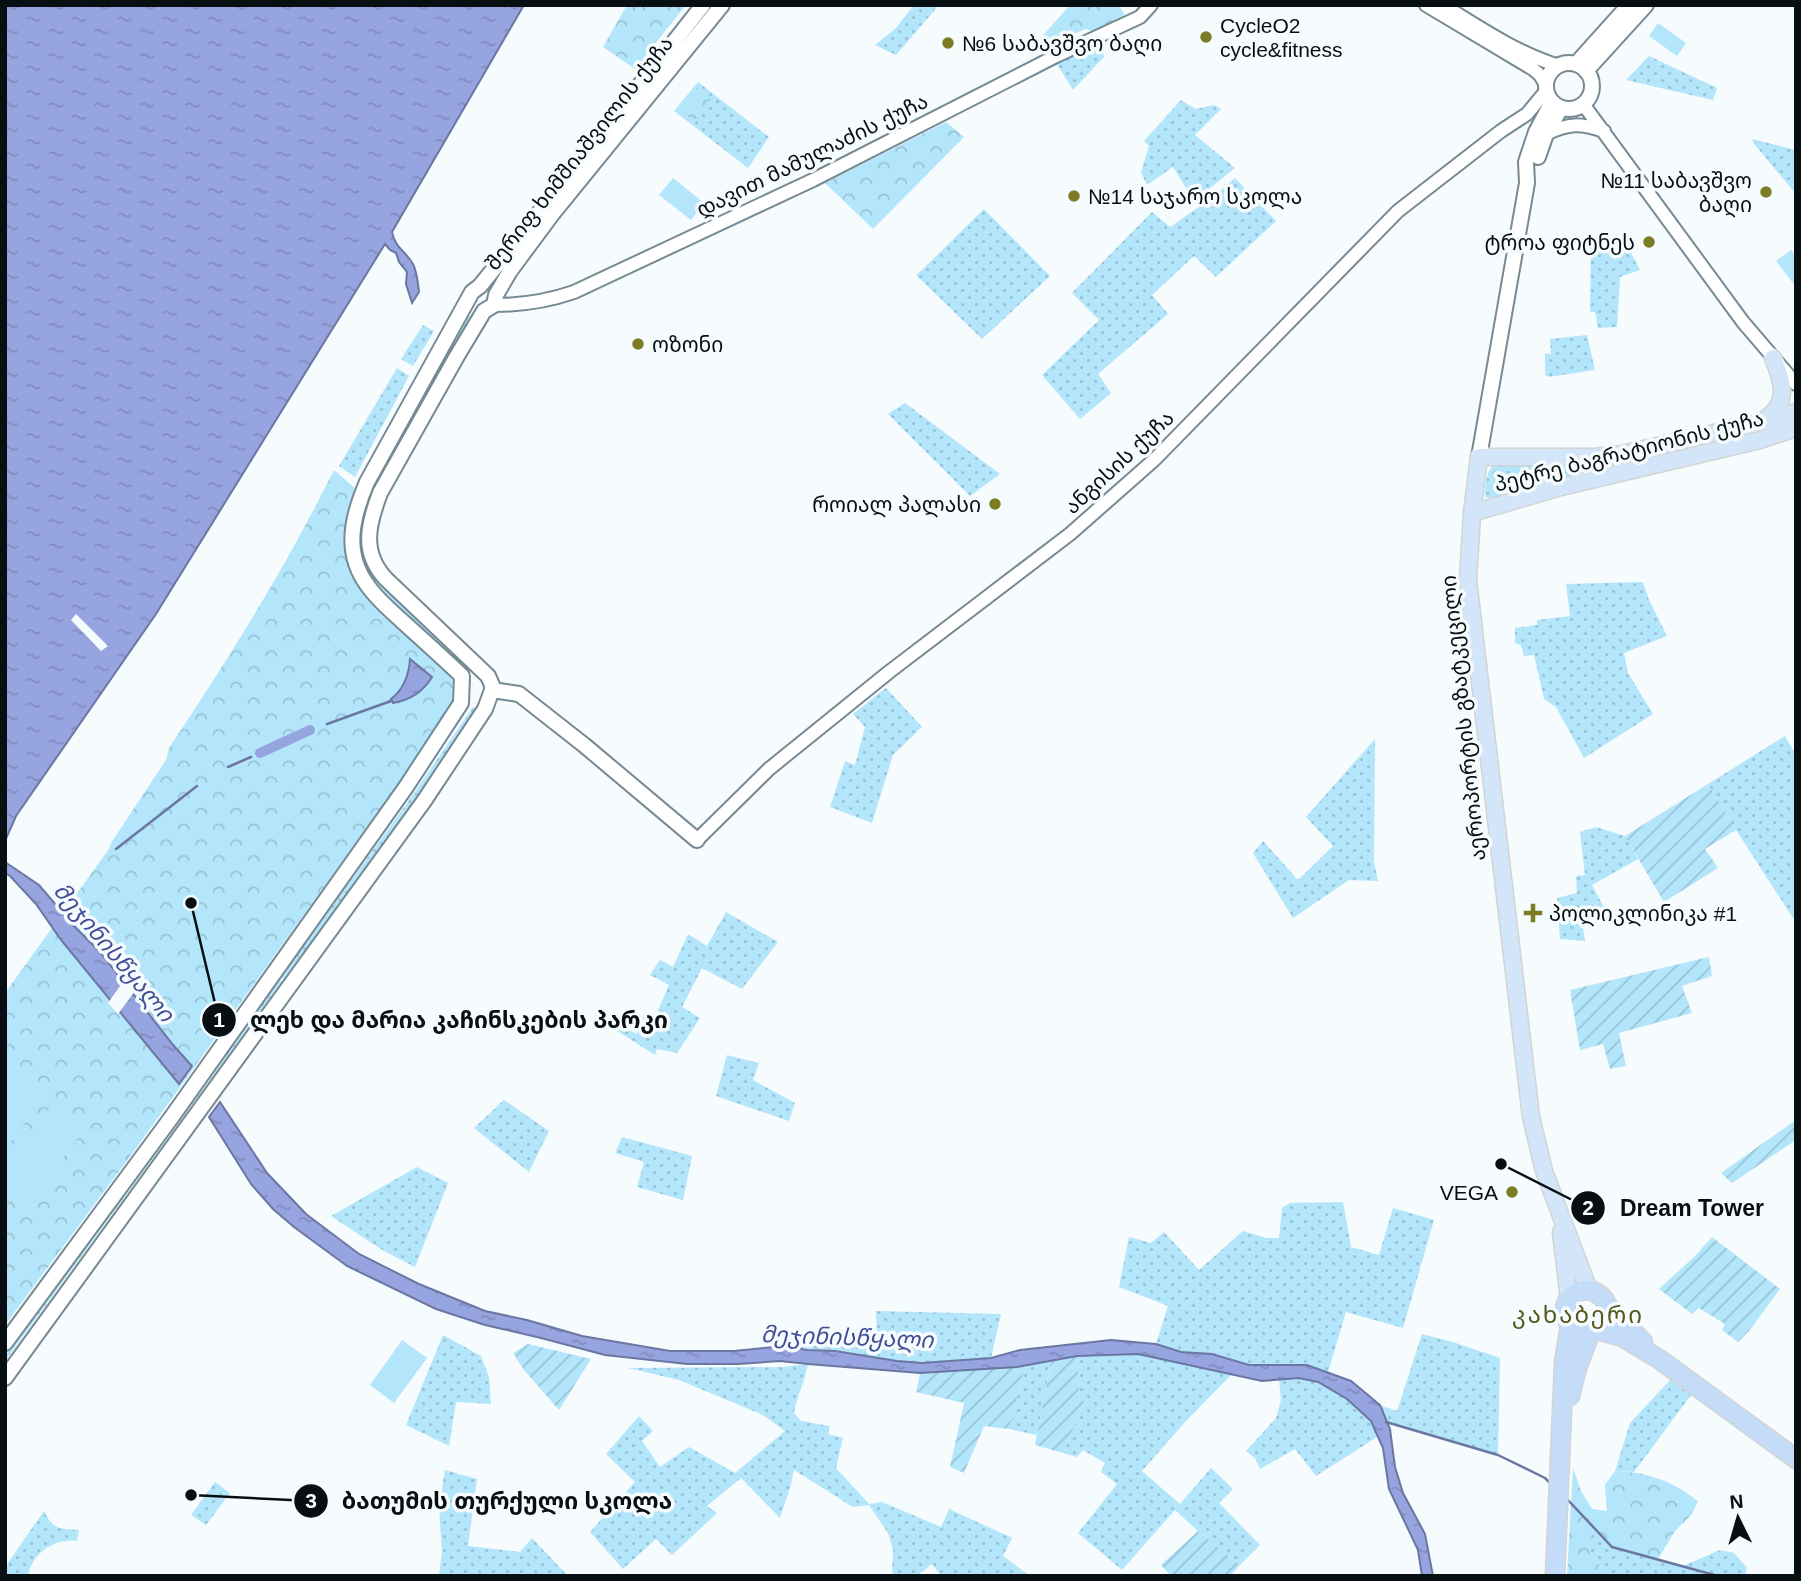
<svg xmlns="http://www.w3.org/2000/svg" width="1801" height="1581" font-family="Helvetica,'Noto Sans Georgian',sans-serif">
<defs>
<pattern id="grass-dots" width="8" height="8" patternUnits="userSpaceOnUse" patternTransform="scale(1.75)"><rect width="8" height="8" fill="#b3e5fb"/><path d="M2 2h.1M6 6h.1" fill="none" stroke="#98c3d6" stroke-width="1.8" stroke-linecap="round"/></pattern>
<pattern id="forest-crowns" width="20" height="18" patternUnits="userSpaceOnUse" patternTransform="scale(1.75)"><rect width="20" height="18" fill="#b3e5fb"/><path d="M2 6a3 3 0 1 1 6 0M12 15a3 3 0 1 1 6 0" fill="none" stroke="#98c3d6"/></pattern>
<pattern id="garden-furrows" width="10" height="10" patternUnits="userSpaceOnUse" patternTransform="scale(1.75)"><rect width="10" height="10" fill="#b3e5fb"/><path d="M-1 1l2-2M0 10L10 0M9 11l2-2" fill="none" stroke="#98c3d6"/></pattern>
<pattern id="water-ripples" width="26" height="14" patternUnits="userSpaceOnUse" patternTransform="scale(1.75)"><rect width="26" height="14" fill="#96a4df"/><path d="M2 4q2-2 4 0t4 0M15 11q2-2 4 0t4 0" fill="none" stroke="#808cbe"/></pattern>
</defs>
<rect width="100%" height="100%" fill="#f6fbfd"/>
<path fill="url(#grass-dots)" d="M914,5H939L896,55L875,45L895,29Z
M1097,44L1103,50L1104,57L1073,90L1057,64Z
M1649,56L1717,88L1713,100L1626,80Z
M698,82L769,137L748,168L674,111Z
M1181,100L1196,109L1214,105L1221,109L1195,135L1235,168L1209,189L1193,199L1173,167L1147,185L1141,172L1149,146L1144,141Z
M1752,139L1796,150V194L1755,145Z
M1235,178L1276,221L1216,277L1194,256L1152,295L1168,314L1098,374L1111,393L1080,419L1042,375L1099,320L1072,293L1152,212L1170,227L1213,197Z
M984,209L1050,276L982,339L916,275L922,270Z
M1591,245L1628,247L1640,270L1620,277L1617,327L1598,328L1595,312H1590Z
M466,314L473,319C444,359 421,403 398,446C386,469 369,494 365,520C361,542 365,564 378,581L471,666L467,670L370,580L358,549V533L366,493Z
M423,325L434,331L413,366L401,359Z
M1587,335L1595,370L1549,377L1545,375V353L1551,354L1550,339Z
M397,368L409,376L355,477L339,466Z
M905,403L1000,474L970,496L888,414Z
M1642,457L1643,460L1555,480L1554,466L1590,465Z
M1541,462L1547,485L1493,499L1485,497C1485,486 1486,469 1496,463Z
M1643,582L1649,600L1667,636L1624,653L1628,673L1653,714L1584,758L1556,707L1544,699L1534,655L1524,656L1521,645L1515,643V628L1537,625V620L1570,616L1566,584Z
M886,688L922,727L893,755L872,823L830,807L845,761L855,765L865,727L853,714Z
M473,707L477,710L474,720L332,915L283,979L281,977L405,806Z
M1785,736L1793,750H1796V916L1793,918L1736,830L1708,784Z
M1375,739L1374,862L1378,881L1349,880L1293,918L1253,853L1263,841L1298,880L1333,846L1306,817Z
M1596,827L1625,836L1638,859L1592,885L1608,915L1582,921L1585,941L1560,939L1557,898L1577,893L1576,876L1585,875L1580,832Z
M726,912L778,942L742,989L702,968L682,1007L700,1018L677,1053L657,1049L655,1055L594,1016L598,1015L637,1034L640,1017H655L669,985L650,975L660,960L673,967L688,934L707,946Z
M279,979L282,981L5,1361V1356Z
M727,1055L759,1063L753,1080L795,1103L789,1121L716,1096Z
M504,1100L549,1131L529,1172L474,1128Z
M622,1137L692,1156L683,1200L637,1187L644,1162L615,1153Z
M417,1167L448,1183L415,1267L384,1251L331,1216Z
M1343,1202L1351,1247L1379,1255L1393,1208L1434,1220L1403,1328L1346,1312L1328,1372L1307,1365H1249L1212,1354L1181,1352L1156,1344L1168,1306L1119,1287L1129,1237L1151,1243L1164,1232L1199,1270L1243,1231L1266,1238H1279L1282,1208L1290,1203Z
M876,1311L1001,1314L991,1358L922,1363L897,1361L835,1351L789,1347V1334L877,1342Z
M1422,1334L1453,1342L1500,1358L1498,1455L1387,1423L1380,1405L1397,1411Z
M443,1335L481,1356L489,1377L491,1404L456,1402L449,1446L406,1425Z
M1104,1354H1138L1232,1374L1186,1421L1142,1471L1180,1504L1211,1468L1233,1489L1219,1503L1260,1545L1240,1565L1198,1531L1175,1510L1122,1570L1078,1533L1117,1484L1101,1472L1105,1463L1083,1450L1077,1457L1063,1453L1084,1403L1079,1388L1077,1356Z
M1051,1361L1037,1435L1009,1429L1026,1365Z
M808,1364C805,1381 797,1395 794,1413L801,1421L830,1426L828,1434L843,1438L836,1468L869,1504L882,1502L941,1527L949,1509L1012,1538L1003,1556L1030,1576H941L932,1564L917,1576H895L892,1572L893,1550L888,1533L869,1505L853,1507L794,1470L790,1488L780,1518L741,1478L707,1506L717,1513L672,1555L656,1539L623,1569L590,1532L635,1482L606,1454L639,1416L653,1431L642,1441L660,1467L689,1447L735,1473L785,1431L763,1415L679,1380L628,1368L783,1367Z
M1299,1378C1325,1383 1354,1399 1370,1421C1373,1425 1375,1432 1377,1437L1316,1476L1295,1449L1260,1469L1255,1458L1246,1451L1276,1418L1281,1400L1279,1380Z
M1671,1379L1691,1395L1634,1472L1615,1471L1630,1423Z
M445,1470L477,1479L468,1546L520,1552L532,1538L568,1576H439L442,1552L439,1507Z
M215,1482L230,1493L206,1525L191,1515Z
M44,1511C53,1530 60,1529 79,1530L77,1541C55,1538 32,1553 28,1576H5V1567Z
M1591,1525L1612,1547L1683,1566L1720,1550L1734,1553L1747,1568L1745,1576H1612L1606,1573L1590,1554Z"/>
<path fill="url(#forest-crowns)" d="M627,5H686L635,69L603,47Z
M1070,5H1118L1124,13L1123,16L1093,31L1085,29L1044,48L1038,41Z
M698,87L712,98L694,121L679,109Z
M946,122L964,137L873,229L825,183Z
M334,470L356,489L349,513L346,531L354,575L359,587L369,599L449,672L453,682L452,708L448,714L137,1147L5,1325V993L109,849L111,843L166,760L169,748C229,658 286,567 334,470Z
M1573,1468L1581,1491L1592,1509L1607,1511L1605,1485L1615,1471C1648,1472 1672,1481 1698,1501L1692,1514L1675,1531L1658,1559L1612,1547L1592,1525L1590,1554L1606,1573L1612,1576H1567Z"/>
<path fill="url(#garden-furrows)" d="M1708,784L1736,830L1705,849L1718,868L1664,902L1625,836Z
M1709,957L1712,976L1682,986L1692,1013L1619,1033L1626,1066L1610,1069L1603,1044L1580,1050L1570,990Z
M1796,1120V1140L1732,1183L1721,1173Z
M1712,1237L1780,1289L1749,1331L1738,1342L1722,1330L1725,1324L1699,1308L1692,1314L1659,1289L1694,1257Z
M528,1344L591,1359L559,1410L524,1370L513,1353Z
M1077,1356L1079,1388L1084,1403L1063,1453L1035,1445L1051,1361Z
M1026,1365L1009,1429L984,1426L964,1473L950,1467L964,1403L916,1392L920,1373L975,1370Z
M1198,1531L1240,1565L1230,1576H1171L1161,1565Z"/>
<path fill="#b3e5fb" d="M1658,23L1686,43L1677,56L1649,36Z
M673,178L704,203L691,220L659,195Z
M1791,250L1796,256V287L1776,261Z
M5,1067L45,1096L5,1150Z
M54,1103L86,1127L28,1205L5,1189V1170Z
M402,1340L427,1358L394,1403L370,1385Z"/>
<path fill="url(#water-ripples)" stroke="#6b77a2" stroke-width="2" d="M5,5H524L392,232C394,246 406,252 413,264C417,272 418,283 419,292L412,303L406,284L407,272L399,262L396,253L390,250L385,244L156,614L16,816L5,841Z
M410,659L432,677C423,692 411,700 393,703L391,699C404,689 409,675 410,659Z
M5,862L39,885L74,926L99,951L174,1046L192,1066L179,1084L61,940L36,904L10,876L5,873Z
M220,1102L267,1173L306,1214L359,1254L419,1284L485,1311L527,1320L582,1336L670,1351H734L783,1346L807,1350L835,1351L897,1361L922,1363L991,1358L1020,1350L1111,1340L1156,1344L1181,1352L1212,1354L1249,1365H1307L1351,1381L1380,1405L1390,1429L1395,1467L1403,1493L1425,1534L1433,1576H1422L1418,1550L1389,1489L1383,1448L1371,1421L1347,1399L1318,1382L1299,1378L1262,1381L1138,1354L1077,1356L1017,1367L920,1373L808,1364L780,1361L738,1364H687L605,1355L541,1338L485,1325L436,1309L347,1266L294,1227L273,1209L251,1184L209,1117Z"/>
<path fill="#f6fbfd" d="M76,614L108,646L101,651L71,620Z
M125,979L135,991L118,1014L108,1003Z"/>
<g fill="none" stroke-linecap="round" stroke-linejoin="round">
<path stroke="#6b77a2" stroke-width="2.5" d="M327,724L391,701
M228,767L251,757
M116,849L197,786
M1386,1422L1498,1455L1545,1478L1552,1485
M1567,1499L1612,1547L1718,1576"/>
<path stroke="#96a4df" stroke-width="10" d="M260,753L310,730"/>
<defs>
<path id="tertiary" d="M1426,5L1533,69L1540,75L1546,85
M1443,5C1480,28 1517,53 1559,66
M1583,104L1743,322L1796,384
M1546,134C1569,123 1580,123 1604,131
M494,305C522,305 548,301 574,292L813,180L1056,56L1140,17L1151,5
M697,840L769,769L889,672L1070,534L1154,460L1398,211L1501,131L1527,114L1546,91"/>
<path id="secondary" d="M1546 86a23 23 0 1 1 46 0a23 23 0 1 1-46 0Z
M1576,64L1629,5
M1586,71L1646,5
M1538,157L1546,134L1561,108
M1479,457L1527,183L1526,162L1536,132L1552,102
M492,690L519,694L584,745L697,840
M5,1343L171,1118L406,787L461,703L462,676C442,657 422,639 402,621C390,610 377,599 368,586C343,553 352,517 367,482L472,292L480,286L547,203L703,5
M5,1378L424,801L485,709L492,690V685L488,676L386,579C361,552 368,525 380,493L457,356L484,311L494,305L496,295L510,271L553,213L722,5"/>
<path id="primary" d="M1764,420C1790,403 1783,383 1773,358
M1556,457L1546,468L1548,480L1561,487
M1472,513L1561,487L1760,440L1796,428
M1561,1232L1569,1299
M1589,1290L1544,1171L1531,1117L1468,580L1472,513L1479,457H1594L1622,454L1758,423L1796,412"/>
<path id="trunk" d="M1607,1306C1608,1315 1607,1324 1598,1330C1573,1346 1550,1304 1578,1292C1585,1289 1592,1290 1598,1294C1604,1297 1605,1302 1608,1306C1618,1319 1632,1330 1643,1342
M1597,1330L1622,1337L1659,1359L1796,1459
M1570,1396L1577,1368L1590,1333
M1555,1576L1564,1363L1570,1326"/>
</defs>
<use href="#tertiary" stroke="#758a93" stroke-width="16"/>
<use href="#secondary" stroke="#758a93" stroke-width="18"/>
<use href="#primary" stroke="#d2d4d4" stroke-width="19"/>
<use href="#trunk" stroke="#d2d4d4" stroke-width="21"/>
<use href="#tertiary" stroke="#fff" stroke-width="12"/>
<use href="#secondary" stroke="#fff" stroke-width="14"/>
<use href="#primary" stroke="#d3e5f9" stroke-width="16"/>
<use href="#trunk" stroke="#c4dcf7" stroke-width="18"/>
</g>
<g fill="#7c7c24" stroke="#f6fbfd" stroke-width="2.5">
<circle cx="1206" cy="37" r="7"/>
<circle cx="948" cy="43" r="7"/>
<circle cx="1766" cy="192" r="7"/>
<circle cx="1074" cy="196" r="7"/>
<circle cx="1649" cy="242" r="7"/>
<circle cx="638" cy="344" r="7"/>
<circle cx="995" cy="504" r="7"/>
<path d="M1529.5 902.5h7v7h7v7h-7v7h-7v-7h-7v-7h7z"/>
<circle cx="1512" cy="1192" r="7"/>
</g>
<g text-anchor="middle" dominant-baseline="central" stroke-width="7" stroke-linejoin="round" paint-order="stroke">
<g font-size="21" fill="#070f12" stroke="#f6fbfd" text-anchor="start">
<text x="1220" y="25">CycleO2<tspan x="1220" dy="24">cycle&amp;fitness</tspan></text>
<text x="962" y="43">№6 საბავშვო ბაღი</text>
<text x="1752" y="180" text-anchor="end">№11 საბავშვო<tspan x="1752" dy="24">ბაღი</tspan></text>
<text x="1088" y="196">№14 საჯარო სკოლა</text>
<text x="1635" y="242" text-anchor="end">ტროა ფიტნეს</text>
<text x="652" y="344">ოზონი</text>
<text x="981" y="504" text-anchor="end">როიალ პალასი</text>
<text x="1549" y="913">პოლიკლინიკა #1</text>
<text x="1498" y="1192" text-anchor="end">VEGA</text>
</g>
<g font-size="21" fill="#070f12" stroke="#f6fbfd">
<text transform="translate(579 153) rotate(-52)">შერიფ ხიმშიაშვილის ქუჩა</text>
<text transform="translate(812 155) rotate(-26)">დავით მამულაძის ქუჩა</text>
<text transform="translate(1629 451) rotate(-14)">პეტრე ბაგრატიონის ქუჩა</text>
<text transform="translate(1119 462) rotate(-43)">ანგისის ქუჩა</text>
<text transform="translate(1463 718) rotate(-96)">აეროპორტის გზატკეცილი</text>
</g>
<g font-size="23" font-style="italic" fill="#424e96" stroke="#f6fbfd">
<text transform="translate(114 952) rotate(50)">მეჯინისწყალი</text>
<text transform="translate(847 1337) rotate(2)">მეჯინისწყალი</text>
</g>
<g font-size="24" letter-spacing="2" fill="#57581c" stroke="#f6fbfd">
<text x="1578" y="1314">კახაბერი</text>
</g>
</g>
<path fill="none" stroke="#070f12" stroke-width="2.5" d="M191 903L219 1020M1501 1164L1588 1208M191 1495L311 1501"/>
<g fill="#070f12" stroke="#f6fbfd" stroke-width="2.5">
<circle cx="191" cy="903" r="7"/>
<circle cx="1501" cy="1164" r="7"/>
<circle cx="191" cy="1495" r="7"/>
<circle cx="219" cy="1020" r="18"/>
<circle cx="1588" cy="1208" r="18"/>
<circle cx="311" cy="1501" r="18"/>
</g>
<g font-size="21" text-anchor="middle" font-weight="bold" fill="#fff">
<text x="219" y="1027">1</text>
<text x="1588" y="1215">2</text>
<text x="311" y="1508">3</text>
</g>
<g font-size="23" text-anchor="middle" font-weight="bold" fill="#070f12" stroke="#f6fbfd" stroke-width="7" stroke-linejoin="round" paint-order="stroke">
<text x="459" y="1028">ლეხ და მარია კაჩინსკების პარკი</text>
<text x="1692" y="1216">Dream Tower</text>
<text x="507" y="1509">ბათუმის თურქული სკოლა</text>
</g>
<rect width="1801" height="1581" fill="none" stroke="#070f12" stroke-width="14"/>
<g transform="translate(1738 1518) rotate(355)" stroke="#f6fbfd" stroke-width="5" paint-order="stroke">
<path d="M0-5L12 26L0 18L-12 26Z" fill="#070f12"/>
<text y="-10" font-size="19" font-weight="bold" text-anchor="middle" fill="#070f12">N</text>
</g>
</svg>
